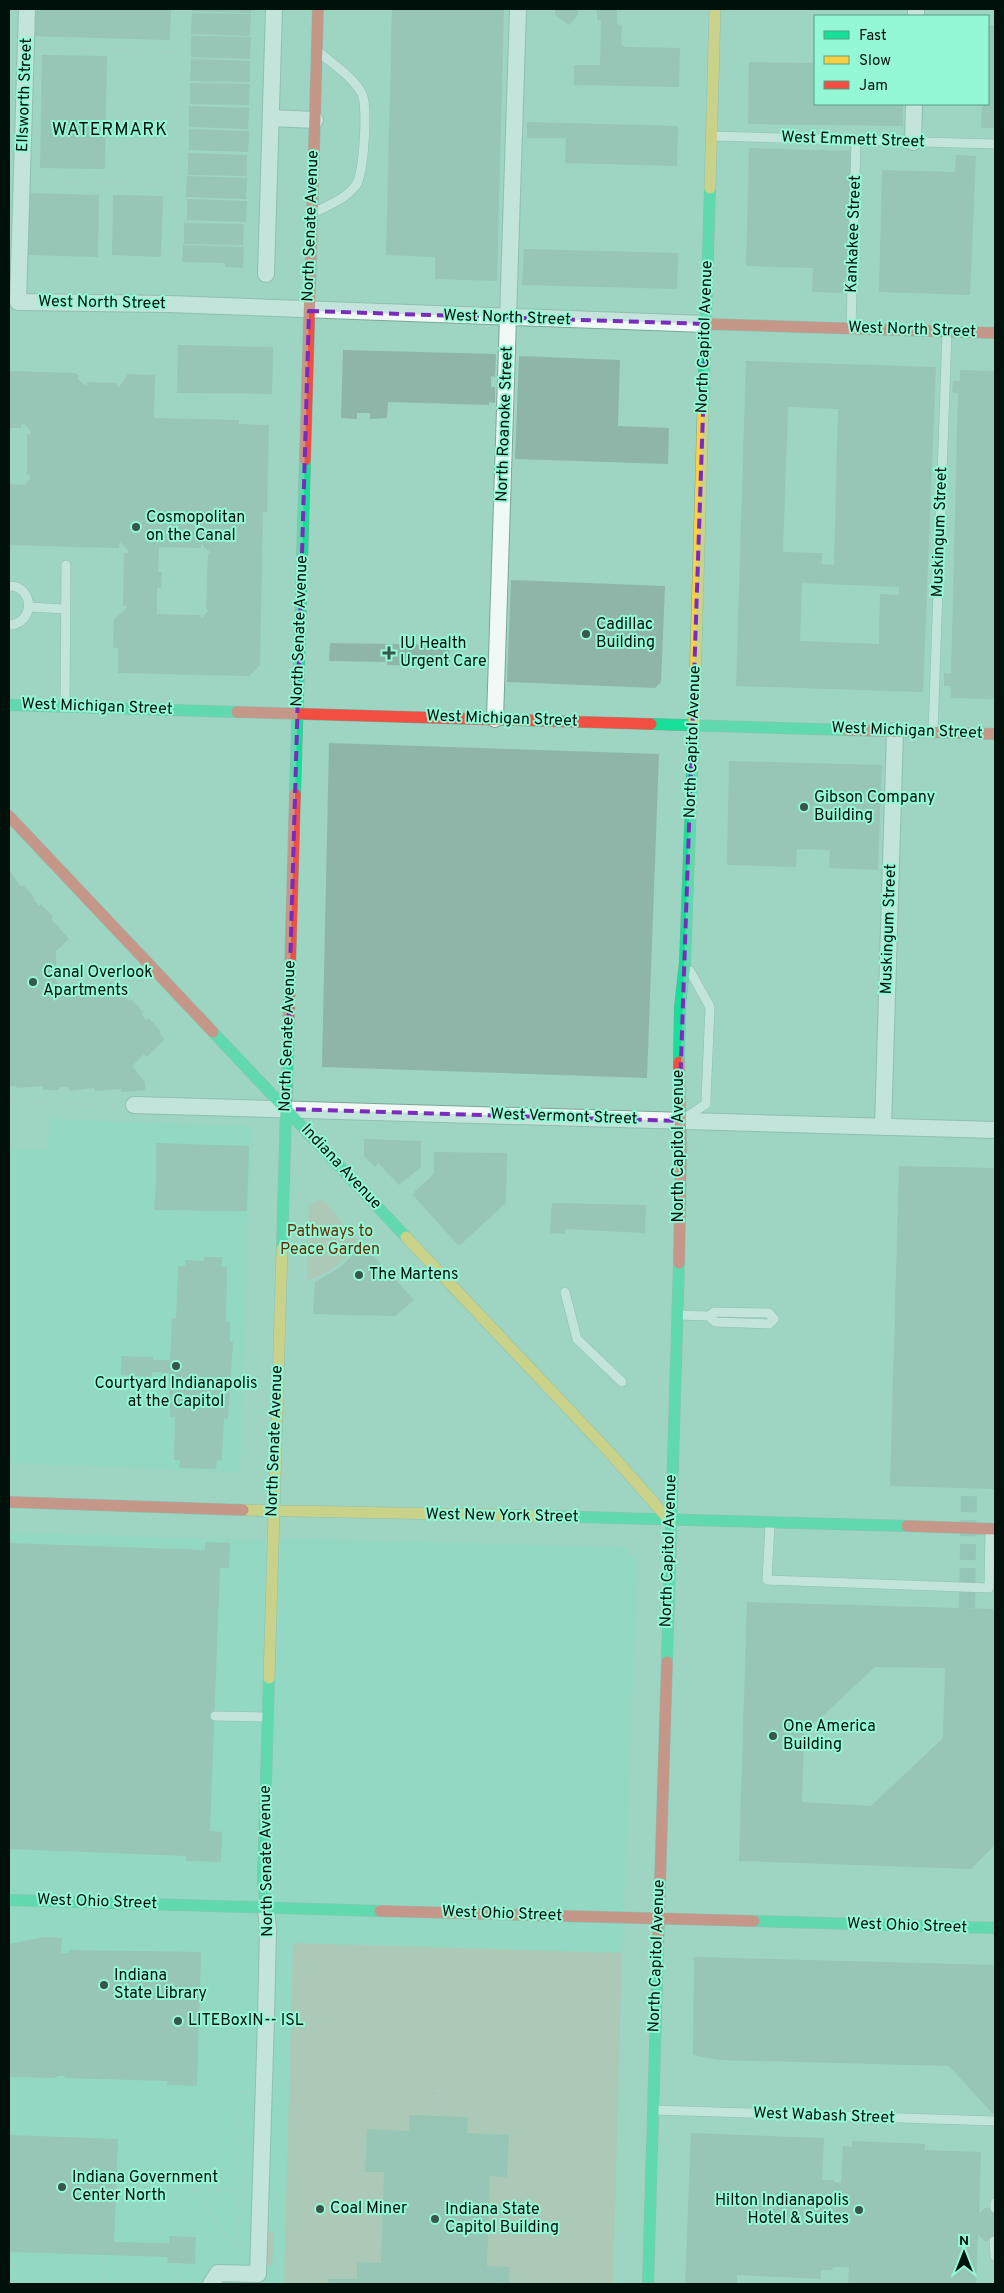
<svg xmlns="http://www.w3.org/2000/svg" width="1004" height="2293" font-family="Overpass,sans-serif">
<rect width="100%" height="100%" fill="#9ed4c2"/>
<path fill="#86ddc1" d="M49,1119L252,1126L240,1472L9,1463V1148L48,1150Z
M9,1532L239,1540L307,1539L625,1547L638,1561L622,1953L613,2284H9Z"/>
<path fill="#bcbda8" d="M319,1200L324,1201L361,1244C345,1258 328,1276 307,1280L309,1206Z
M293,1943L622,1953L613,2284H284Z
M264,2232H274L272,2266H263Z"/>
<path fill="#8eb5a8" fill-rule="evenodd" d="M28,9H171L170,40L27,36Z
M192,9H251V13L192,11Z
M392,9H504L497,281L435,279V257L386,255Z
M555,9H578V15L569,25L555,15Z
M597,9H617V23L622,26L621,44L625,47L680,48L679,87L574,85V65H600L601,20H597Z
M192,13L251,14L250,36L191,34Z
M988,25H995V128H981L982,104H988Z
M191,36L251,37L250,59L191,57Z
M42,55L107,56L105,169L40,168Z
M191,59L250,61V82L190,81Z
M749,62L815,63V104H903V126L748,124Z
M190,83L250,84L249,105L190,104Z
M189,106L249,108L248,129L189,127Z
M527,122L678,126L677,166L565,163L566,138H527Z
M189,129L249,131L248,152L189,150Z
M749,148L851,151L848,293L812,292L813,268L746,266Z
M188,153L247,155V176L188,175Z
M956,155L976,156L970,295L879,292L882,170L955,172Z
M187,176L247,178L246,199L186,197Z
M27,193L99,195L98,257L25,255Z
M113,195L163,196L161,257L112,255Z
M187,199L247,201L246,222L187,220Z
M184,223L244,224L243,245L184,244Z
M183,245L244,247L243,268L225,267V263L182,262Z
M524,249L678,253L677,289L522,285Z
M178,345L273,347L272,394L177,393Z
M343,350L496,354L495,377L491,376V387H495V403L489,402V405L388,402L387,418L370,419V413H357V419L341,418Z
M519,356L620,360L618,426L669,428L668,464L515,459Z
M746,361L936,367L923,692L736,686ZM788,407L838,409L834,565L822,564V553L783,552ZM802,583L899,587V595L880,594L879,644L800,641Z
M960,370L995,371V699L951,698V686H944V673L951,674L958,393L952,392L953,381H960Z
M9,371L75,373L79,376L77,378L85,385H87V382L117,383V386L119,387L128,374L155,375L154,418L239,420V424L269,425L267,512H263L260,665L249,676L118,673V648H113L114,619L126,609V606H123L124,553H128V550L120,542L119,548L9,545V484L25,485L30,479V474H27V434H30V430L24,424H21V428H9ZM201,544L210,552L208,555L206,608L208,611L202,618L200,615L157,614V588H161L162,572H158L159,547L201,548Z
M511,580L665,586L661,682L655,688L507,682Z
M330,643L449,645L450,667L387,665V662L329,661Z
M329,743L659,754L647,1078L322,1067Z
M729,761L882,765L878,870L829,868L830,850L797,849L796,867L727,865Z
M9,870L21,887L23,885L35,898L34,900L39,906L41,904L53,917L51,919L69,939L56,951V981L70,996H95L111,982L129,1001L131,999L143,1012L141,1014L146,1020L149,1018L161,1032L159,1033L165,1039L147,1057L144,1054L132,1066L145,1082V1090L121,1092V1089L95,1091V1088L69,1091V1087H59V1090H43V1086L16,1088V1086H9Z
M364,1139L421,1141V1167L399,1185L378,1163L375,1167L364,1156Z
M156,1143L249,1146L247,1211L154,1210L156,1184Z
M434,1152L507,1153L506,1203L459,1246L412,1194L434,1174Z
M899,1166L995,1168V1489L890,1486Z
M552,1203L646,1205L645,1233L565,1229V1234L550,1233Z
M364,1245L414,1300L395,1316L313,1314L315,1282L339,1268Z
M204,1257H222V1267H227L226,1321L230,1322V1342H233L228,1419L224,1418L222,1461L217,1460L216,1469L179,1468L180,1460H174L175,1417H170L169,1373L152,1372V1377L121,1375V1356L153,1357V1360H170L172,1318H176L178,1266H185V1260L204,1261Z
M205,1542L230,1543L229,1568H220L210,1831L222,1832L221,1862L186,1861V1856L9,1849V1543L205,1550Z
M747,1602L995,1609V1845L971,1869L739,1861ZM875,1667L945,1668L943,1738L871,1806L802,1802L804,1733Z
M44,1937L62,1938L61,1953H69V1950L201,1952L197,2086L167,2085L168,2081L65,2078V2076H57V2078L9,2077V1944Z
M694,1957L995,1965V2113H992L949,2066L719,2060L693,2055Z
M409,2115L468,2117L467,2133L509,2135L507,2177L490,2176L487,2266L510,2267L509,2284H328V2279H357V2262L381,2263L384,2172H365L367,2129L409,2131Z
M691,2133L824,2138L822,2180H834V2182L841,2183L843,2146L852,2147V2141L925,2144V2150L981,2152L979,2213L985,2208H995V2241H985L978,2234L976,2284H848L849,2267H833L832,2270H821V2279L737,2275V2284H685Z
M9,2135L118,2139L114,2242L169,2243V2236L196,2237L195,2264L167,2263L168,2257L9,2252Z"/>
<g fill="none" stroke-linecap="round" stroke-linejoin="round">
<path stroke="#86b7a7" stroke-width="16" stroke-dasharray="16 8" stroke-linecap="butt" d="M967,1608L969,1489"/>
<defs>
<path id="lane" d="M713,136L995,144
M315,212C329,205 347,198 356,185C364,173 368,106 362,94C354,78 334,65 321,54
M851,328L856,140
M9,586C35,586 35,624 9,625
M29,607L65,609
M65,705L66,565
M933,732L947,332
M682,1120L706,1104V1099L710,1007L690,971
M565,1292L577,1339L622,1382
M678,1315L709,1316L715,1322L769,1324L774,1319L769,1313L714,1312L709,1316
M770,1524L767,1580L989,1588L990,1529
M215,1716L267,1717
M653,2110L995,2121
M995,2208V2203
M994,2241L995,2256"/>
<path id="street" d="M27,9L18,302L168,304L706,324
M916,16V9
M271,118L315,120
M913,142L914,104
M266,274L274,9
M495,719L518,9
M134,1105L995,1130
M883,1127L895,731
M211,2284L218,2273L258,2274L266,2019L268,1930L266,1907"/>
<path id="fast" d="M703,408L710,188
M9,705L237,712
M651,724L846,730
M295,794L305,460
M213,1032L406,1237
M679,1062L680,1007L685,962L694,720
M282,1249L288,1039
M543,1516L907,1526
M667,1662L679,1263
M9,1900L380,1911
M266,1907L263,1881L269,1678
M754,1921L995,1928
M648,2284L658,1945"/>
<path id="slow" d="M710,188L715,9
M694,720L703,408
M406,1237L611,1454L670,1521
M243,1510L543,1516
M269,1678L282,1249"/>
<path id="jam" d="M706,324L995,333
M305,460L318,9
M237,712L651,724
M846,730L995,734
M9,816L213,1032
M288,1039L295,794
M679,1062L681,1151L679,1263
M9,1502L243,1510
M907,1526L995,1529
M380,1911L754,1921
M658,1945L667,1662"/>
</defs>
<use href="#lane" stroke="#7aa799" stroke-width="10"/>
<use href="#street" stroke="#7aa799" stroke-width="18"/>
<use href="#fast" stroke="#7aa799" stroke-width="12"/>
<use href="#slow" stroke="#7aa799" stroke-width="12"/>
<use href="#jam" stroke="#7aa799" stroke-width="12"/>
<path stroke="#b9c9c4" stroke-width="3" stroke-dasharray="1 4" stroke-linecap="butt" d="M42,48L181,52
M118,118H138L148,111L156,118H179
M138,118L146,125L156,118
M36,181L177,185
M116,183L120,50
M175,270L182,9
M9,1102L118,1105
M437,2116L438,2088
M192,2190L234,2245H244
M193,2190H238
M237,2258L240,2092L248,2093
M9,2265L21,2266L20,2284
M101,2284L102,2255
M179,2284V2263
M277,2284L280,2157"/>
<use href="#lane" stroke="#f0f9f6" stroke-width="9"/>
<use href="#street" stroke="#f0f9f6" stroke-width="16"/>
<use href="#fast" stroke="#16e098" stroke-width="11"/>
<use href="#slow" stroke="#ffcf43" stroke-width="11"/>
<use href="#jam" stroke="#f24e42" stroke-width="11"/>
</g>
<path d="M0 0H1004V2293H0ZM309,311L706,324L679,1121L286,1109Z" fill="#9ed4c2" fill-opacity=".55" fill-rule="evenodd"/>
<path fill="none" stroke="#7b2cbf" stroke-width="4" stroke-dasharray="10 6" stroke-linejoin="round" d="M309,311L706,324L679,1121L286,1109Z"/>
<g fill="#37554b" stroke="#94f8d7" stroke-width="2">
<circle cx="136" cy="527" r="5"/>
<circle cx="586" cy="634" r="5"/>
<path d="M386.5 645.5h5v5h5v5h-5v5h-5v-5h-5v-5h5z"/>
<circle cx="804" cy="807" r="5"/>
<circle cx="33" cy="982" r="5"/>
<circle cx="359" cy="1275" r="5"/>
<circle cx="176" cy="1366" r="5"/>
<circle cx="773" cy="1736" r="5"/>
<circle cx="104" cy="1985" r="5"/>
<circle cx="178" cy="2021" r="5"/>
<circle cx="62" cy="2187" r="5"/>
<circle cx="320" cy="2209" r="5"/>
<circle cx="859" cy="2210" r="5"/>
<circle cx="435" cy="2219" r="5"/>
</g>
<g text-anchor="middle" dominant-baseline="central" stroke-width="4" stroke-linejoin="round" paint-order="stroke">
<g font-size="16" fill="#00110b" stroke="#94f8d7">
<text transform="translate(25 95) rotate(-88)">Ellsworth Street</text>
<text transform="translate(853 140) rotate(2)">West Emmett Street</text>
<text transform="translate(311 226) rotate(-88)">North Senate Avenue</text>
<text transform="translate(854 234) rotate(-88)">Kankakee Street</text>
<text transform="translate(102 303) rotate(1)">West North Street</text>
<text transform="translate(507 318) rotate(2)">West North Street</text>
<text transform="translate(912 330) rotate(2)">West North Street</text>
<text transform="translate(705 337) rotate(-88)">North Capitol Avenue</text>
<text transform="translate(505 424) rotate(-88)">North Roanoke Street</text>
<text transform="translate(940 532) rotate(-88)">Muskingum Street</text>
<text transform="translate(300 631) rotate(-88)">North Senate Avenue</text>
<text transform="translate(97 707) rotate(2)">West Michigan Street</text>
<text transform="translate(502 719) rotate(2)">West Michigan Street</text>
<text transform="translate(907 731) rotate(2)">West Michigan Street</text>
<text transform="translate(693 742) rotate(-88)">North Capitol Avenue</text>
<text transform="translate(889 929) rotate(-88)">Muskingum Street</text>
<text transform="translate(288 1036) rotate(-88)">North Senate Avenue</text>
<text transform="translate(564 1117) rotate(2)">West Vermont Street</text>
<text transform="translate(679 1146) rotate(-90)">North Capitol Avenue</text>
<text transform="translate(341 1167) rotate(47)">Indiana Avenue</text>
<text transform="translate(275 1441) rotate(-88)">North Senate Avenue</text>
<text transform="translate(502 1516) rotate(1)">West New York Street</text>
<text transform="translate(669 1551) rotate(-88)">North Capitol Avenue</text>
<text transform="translate(267 1861) rotate(-91)">North Senate Avenue</text>
<text transform="translate(97 1902) rotate(2)">West Ohio Street</text>
<text transform="translate(502 1914) rotate(2)">West Ohio Street</text>
<text transform="translate(907 1926) rotate(2)">West Ohio Street</text>
<text transform="translate(657 1956) rotate(-88)">North Capitol Avenue</text>
<text transform="translate(824 2116) rotate(2)">West Wabash Street</text>
</g>
<g font-size="16" fill="#00110b" stroke="#94f8d7" text-anchor="start">
<text x="146" y="518">Cosmopolitan<tspan x="146" dy="18">on the Canal</tspan></text>
<text x="596" y="625">Cadillac<tspan x="596" dy="18">Building</tspan></text>
<text x="400" y="644">IU Health<tspan x="400" dy="18">Urgent Care</tspan></text>
<text x="814" y="798">Gibson Company<tspan x="814" dy="18">Building</tspan></text>
<text x="43" y="973">Canal Overlook<tspan x="43" dy="18">Apartments</tspan></text>
<text x="369" y="1275">The Martens</text>
<text x="176" y="1384" text-anchor="middle">Courtyard Indianapolis<tspan x="176" dy="18">at the Capitol</tspan></text>
<text x="783" y="1727">One America<tspan x="783" dy="18">Building</tspan></text>
<text x="114" y="1976">Indiana<tspan x="114" dy="18">State Library</tspan></text>
<text x="188" y="2021">LITEBoxIN-- ISL</text>
<text x="72" y="2178">Indiana Government<tspan x="72" dy="18">Center North</tspan></text>
<text x="849" y="2201" text-anchor="end">Hilton Indianapolis<tspan x="849" dy="18">Hotel &amp; Suites</tspan></text>
<text x="330" y="2209">Coal Miner</text>
<text x="445" y="2210">Indiana State<tspan x="445" dy="18">Capitol Building</tspan></text>
</g>
<g font-size="16" fill="#652e05" stroke="#94f8d7">
<text x="330" y="1232">Pathways to<tspan x="330" dy="18">Peace Garden</tspan></text>
</g>
<g font-size="18" letter-spacing="1" fill="#00110b" stroke="#94f8d7">
<text x="110" y="130">WATERMARK</text>
</g>
</g>
<rect width="1004" height="2293" fill="none" stroke="#00110b" stroke-width="20"/>
<rect x="814" y="15" width="175" height="90" fill="#94f8d7" stroke="#599c85"/>
<rect x="824" y="31" width="25" height="8" fill="#16e098" stroke="#599c85"/>
<text x="859" y="40" font-size="15" fill="#00110b">Fast</text>
<rect x="824" y="56" width="25" height="8" fill="#ffcf43" stroke="#599c85"/>
<text x="859" y="65" font-size="15" fill="#00110b">Slow</text>
<rect x="824" y="81" width="25" height="8" fill="#f24e42" stroke="#599c85"/>
<text x="859" y="90" font-size="15" fill="#00110b">Jam</text>
<g transform="translate(964 2253)" stroke="#94f8d7" stroke-width="4" paint-order="stroke">
<path d="M0-4L9 19L0 12L-9 19Z" fill="#00110b"/>
<text y="-8" font-size="14" font-weight="bold" text-anchor="middle" fill="#00110b">N</text>
</g>
</svg>
